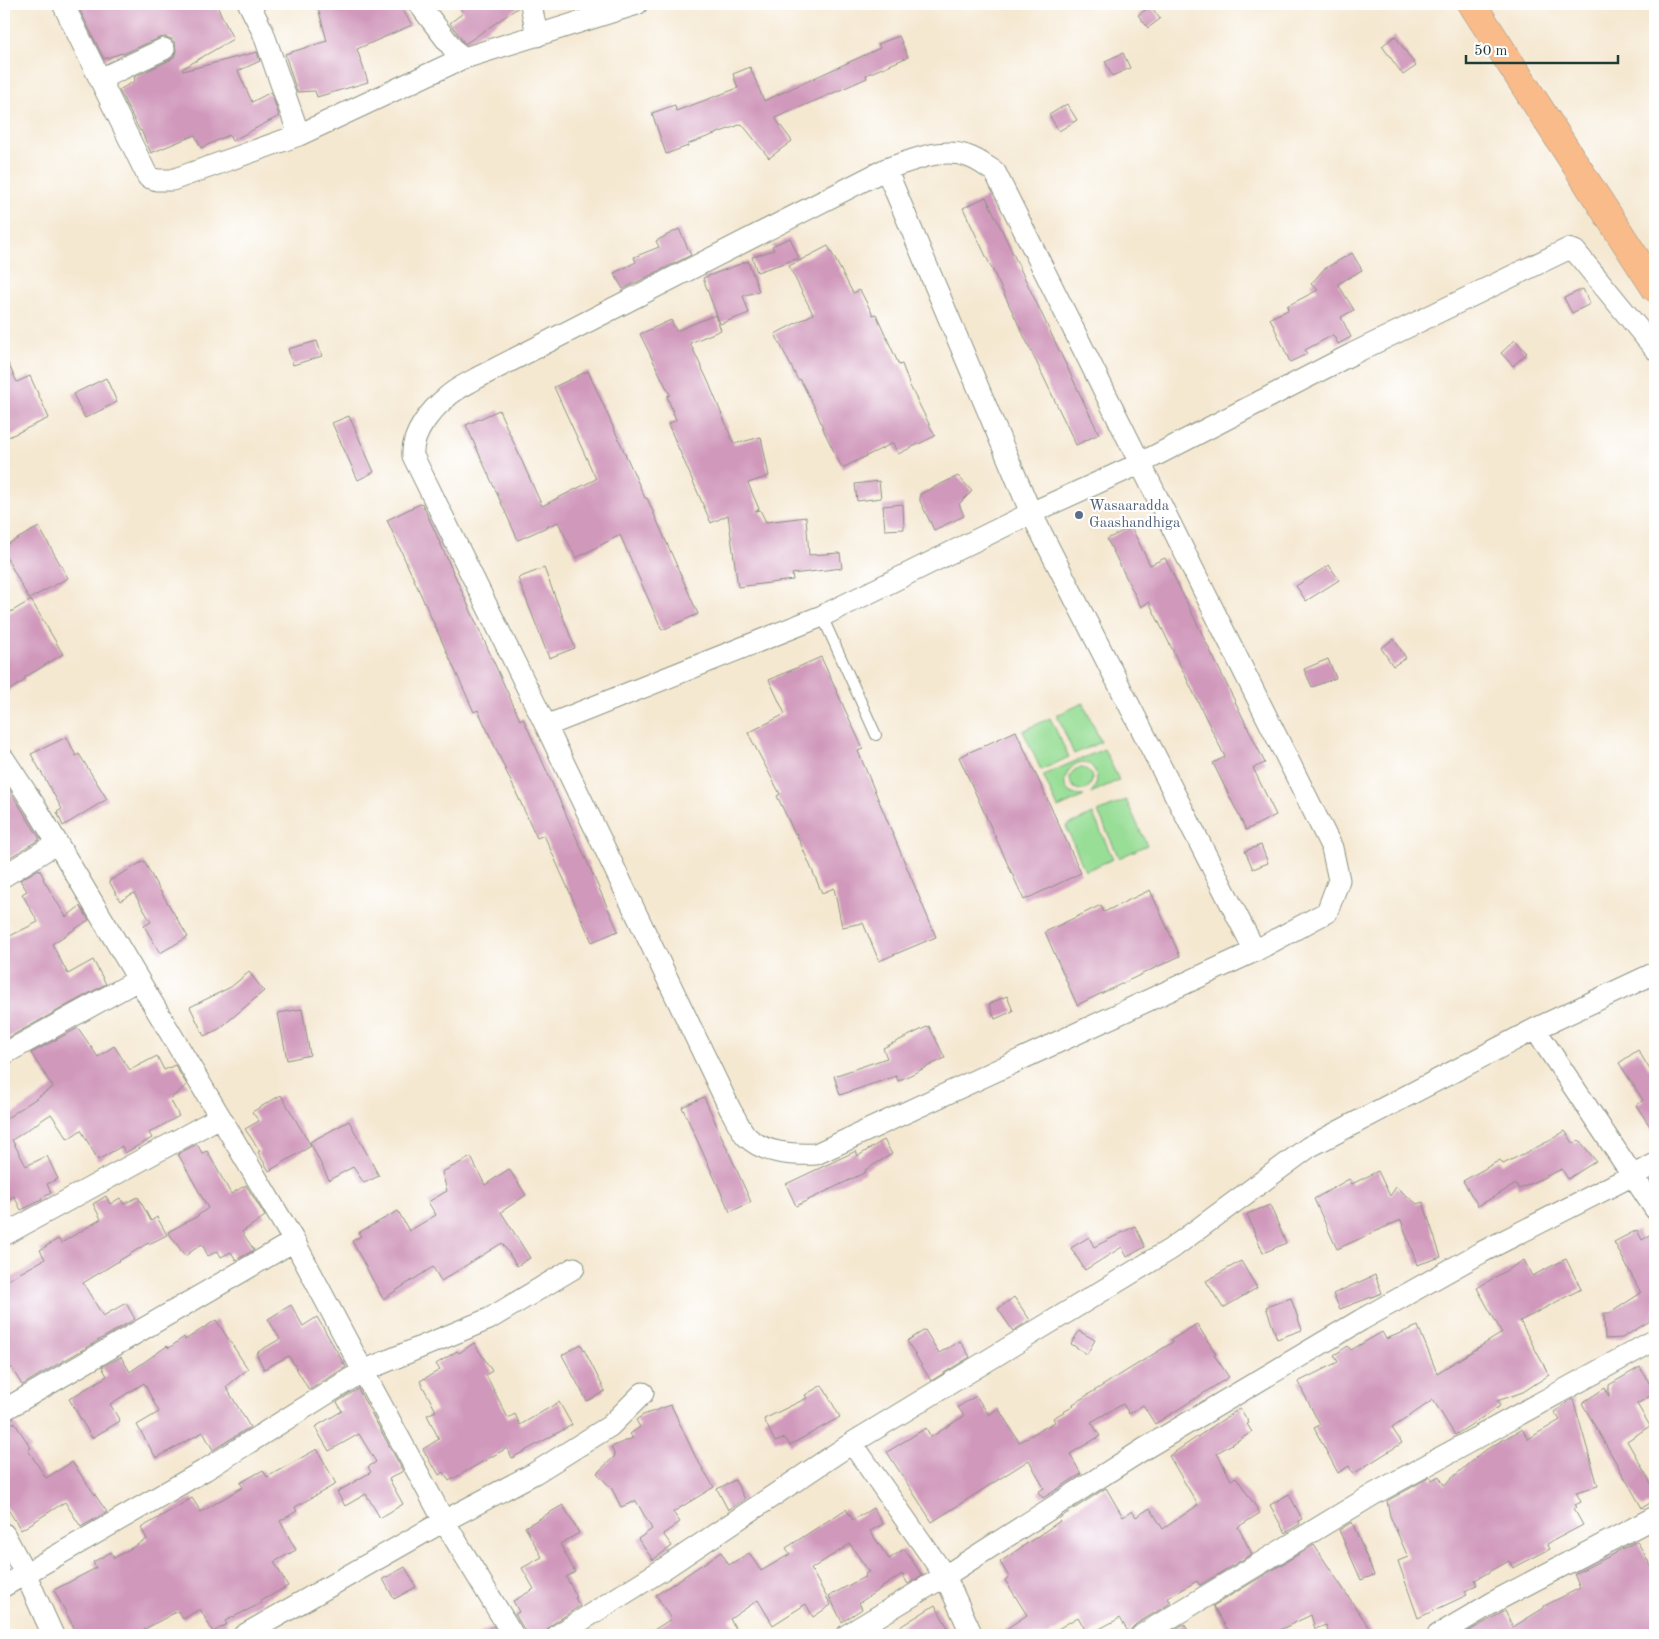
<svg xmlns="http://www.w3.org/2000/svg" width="1659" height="1639" font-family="'Old Standard TT',serif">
<rect width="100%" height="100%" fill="#fff"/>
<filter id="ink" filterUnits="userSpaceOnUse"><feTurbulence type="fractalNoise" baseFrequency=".02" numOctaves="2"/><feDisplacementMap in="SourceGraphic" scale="10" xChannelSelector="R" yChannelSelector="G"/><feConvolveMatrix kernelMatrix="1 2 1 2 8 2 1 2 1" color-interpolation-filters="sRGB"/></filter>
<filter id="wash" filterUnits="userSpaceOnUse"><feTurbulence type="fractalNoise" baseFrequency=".0096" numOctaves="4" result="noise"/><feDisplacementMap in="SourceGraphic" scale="20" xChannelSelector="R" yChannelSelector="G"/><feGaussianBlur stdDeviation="1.12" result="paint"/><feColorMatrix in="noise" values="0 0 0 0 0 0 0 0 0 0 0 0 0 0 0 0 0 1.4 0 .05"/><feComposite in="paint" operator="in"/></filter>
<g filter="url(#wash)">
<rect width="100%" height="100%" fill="#f5e8d1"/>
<path fill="#99de97" stroke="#5c8e66" d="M1083,703L1101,742L1074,754L1057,715Z
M1050,718L1069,757L1041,770L1023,731Z
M1104,749L1119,780L1091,793C1096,786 1099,779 1095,771C1079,742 1042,795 1084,796L1058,808L1043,775Z
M1070 779a11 11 0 1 1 22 0a11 11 0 1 1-22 0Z
M1126,800L1147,845L1119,858L1098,812Z
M1093,814L1113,859L1085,871L1066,826Z"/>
<g id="blocks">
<path fill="#d098bb" d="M77,4H216L233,39L182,69L183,71L257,52L260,61L238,71L252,102L271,92L279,116L232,141L229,135L201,148L195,135L151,153L141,130L140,131L119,90L135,81L134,77L170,60L174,57L176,51L175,43L172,39L166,37L159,38L123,54L122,53L104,59Z
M317,4H399L412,25L357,49L368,82L317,97L315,91L297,92L285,54L327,41Z
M458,4H519V7L465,44L450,23L463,13Z
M1151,6L1160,19L1148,28L1138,15Z
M899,36L908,57L866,75L867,78L831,94L775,118L792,141L769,158L742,124L688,144V146L666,154L652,113L675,105L676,111L738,88L733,74L750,67L764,101L880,48L878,44Z
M1395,36L1416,66L1403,75L1382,46Z
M1123,53L1130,68L1112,76L1105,61Z
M1067,104L1077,120L1059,131L1049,115Z
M986,197L1099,434L1076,445L963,208Z
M679,229L691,255L623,289L614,273L636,262L634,257L659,247L656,241Z
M790,238L799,258L757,272L752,257L774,250L772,246Z
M828,246L853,293L860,290L873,315L876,314L899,365L902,364L910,386L935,436L898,454L893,443L842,468L825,433L815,408L800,379L798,380L775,334L813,314L789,266Z
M1352,253L1362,270L1338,284L1354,310L1341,317L1351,337L1338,344L1333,335L1305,350L1307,354L1290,362L1270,318L1288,310L1287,306L1318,290L1311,284L1324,269Z
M748,261L759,291L743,296L749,313L720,324L703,278Z
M1583,289L1590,304L1572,313L1564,298Z
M715,315L721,330L690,343L708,381L734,444L761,437L769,476L748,483L759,509L755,511L760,510L766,522L806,517L809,555L840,553L842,568L792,574L793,580L738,587L728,515L711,523L668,424L676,420L667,396L670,395L640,334L671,320L676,331Z
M1515,340L1527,353L1513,366L1501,353Z
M317,341L322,356L293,365L288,349Z
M4,355L17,382L30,376L49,418L4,439Z
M588,371L645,498H647L698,614L662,630L620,535L576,558L558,522L518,540L466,425L499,410L542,506L596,479L554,387Z
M106,378L117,402L85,418L73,394Z
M349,416L374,472L358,480L332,423Z
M958,476L972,491L959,504L964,516L934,530L920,501V494Z
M879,481L881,498L857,501L855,484Z
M422,503L520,720L523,718L618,931L592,942L544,835L537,838L478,710L474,712L387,520Z
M903,504L904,529L885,530L883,506Z
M39,527L68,578L29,599L4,553V546Z
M1131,527L1150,565L1165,558L1265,763L1253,768L1276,815L1246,830L1213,763L1225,757L1149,602L1141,607L1107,539Z
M1329,565L1339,580L1306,601L1296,586Z
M544,568L575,648L549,658L518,578Z
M31,600L63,654L24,678L25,680L4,694V616Z
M1394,639L1406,658L1393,666L1381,648Z
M821,657L863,749L858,751L936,937L879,961L863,923L842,927L834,888L822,893L796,833L795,834L777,796L780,794L748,733L785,714L769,680Z
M1328,659L1336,678L1312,687L1304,669Z
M1016,731L1081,873L1024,900L959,757Z
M67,737L76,756L79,754L107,799L63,826L57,812L62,809L31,754Z
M4,781L40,839L7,859L4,853Z
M1261,845L1268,863L1253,869L1245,851Z
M144,861L155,882L188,937L160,953L144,926L151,922L134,893L120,901L109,881Z
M39,869L44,878L43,879L66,917L80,906L89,920L52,944L68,974L93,960L106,984L4,1040V939L38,922L22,894L27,891L20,880Z
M1150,890L1180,956L1077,1005L1045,932L1101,905L1104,912Z
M249,972L264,991L219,1029L204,1036L190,1007L231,987Z
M1007,996L1013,1011L995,1019L989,1004Z
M302,1009L310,1055L287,1060L278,1013Z
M929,1026L945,1058L898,1081L896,1076L840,1095L834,1076L887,1058L883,1048Z
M78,1028L98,1057L114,1046L130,1070L157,1056L164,1070L175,1065L187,1085L170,1099L179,1116L149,1133L152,1138L125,1153L122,1146L98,1160L81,1130L68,1139L51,1114L12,1140L26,1166L47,1156L58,1179L47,1184L51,1193L41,1198L42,1200L21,1210L14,1196L4,1202V1120L53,1087L31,1053Z
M1638,1050L1655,1078V1134L1636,1105L1643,1100L1619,1063Z
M281,1095L311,1146L269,1171L258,1152L260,1151L245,1129L259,1121L252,1112Z
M704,1097L751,1202L730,1212L682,1107Z
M349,1121L379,1176L364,1183L353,1167L329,1180L310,1142Z
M1565,1131L1574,1144L1579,1140L1596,1161L1568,1179L1562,1169L1519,1189L1516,1184L1478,1206L1463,1181L1500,1160L1503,1164L1549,1141Z
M884,1140L892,1154L865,1170L866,1172L796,1206L786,1184L856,1151L858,1156Z
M197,1144L202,1153L207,1151L231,1194L246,1185L265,1216L242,1232L254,1250L236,1260L231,1252L221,1257L218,1251L208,1256L202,1244L185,1256L168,1232L196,1217L208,1208L178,1154Z
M471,1157L485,1185L509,1169L526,1195L501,1212L530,1258L517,1266L502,1243L441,1281L433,1267L383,1299L352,1241L361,1236L358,1233L398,1211L409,1231L436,1215L428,1202L447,1191L442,1172Z
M1378,1171L1390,1196L1396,1187L1417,1204L1423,1202L1441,1257L1417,1265L1401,1220L1337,1249L1314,1199L1349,1179L1352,1184Z
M106,1196L110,1204L120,1198L124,1204L138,1197L151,1221L157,1217L167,1235L149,1244L148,1243L83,1283L103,1316L126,1303L135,1319L22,1385L11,1367L4,1372V1282L45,1259L40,1250L58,1239L61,1243L101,1219L93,1204Z
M1270,1205L1286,1243L1263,1253L1247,1214Z
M1135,1226L1145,1247L1127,1257L1122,1247L1085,1270L1071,1248L1089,1237L1094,1247Z
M1637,1230L1642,1240L1655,1232V1318L1622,1338L1605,1339L1604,1313H1610L1641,1293L1614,1242Z
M1566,1259L1581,1289L1520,1321L1549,1375L1523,1392L1497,1401L1500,1406L1455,1435L1433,1400L1392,1428L1402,1443L1353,1474L1349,1466L1338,1473L1314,1428L1320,1425L1298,1382L1338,1362L1334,1355L1348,1346L1351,1350L1382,1332L1386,1339L1418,1326L1437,1373L1502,1333L1477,1288L1524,1260L1532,1276Z
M1241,1261L1257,1288L1223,1308L1206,1281Z
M1375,1275L1382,1293L1340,1309L1333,1294Z
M1014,1297L1030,1320L1013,1331L998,1309Z
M1291,1298L1302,1330L1277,1339L1266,1307Z
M291,1305L303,1326L317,1317L346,1367L309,1390L289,1356L264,1369L256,1353L280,1339L268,1319Z
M216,1320L248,1369L226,1387L250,1427L213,1450L203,1432L156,1458L137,1425L159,1412L144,1383L110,1404L120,1421L92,1438L69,1399L107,1376L102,1367L121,1357L130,1372L167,1346L169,1348L184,1337L185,1340Z
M1197,1324L1216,1354L1214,1355L1229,1377L1155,1424L1143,1405L1129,1414L1123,1404L1091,1422L1100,1436L1070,1454L1081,1474L1043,1498L1038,1492L1044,1488L1029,1460L932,1522L887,1452L926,1428L931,1437L964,1416L958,1407L976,1396L989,1415L998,1408L1019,1442L1055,1422L1053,1418L1074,1406L1073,1404L1173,1342L1171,1340Z
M925,1330L939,1353L960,1341L970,1357L931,1381L907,1341Z
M1079,1331L1095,1340L1087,1354L1071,1344Z
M474,1343L492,1371L486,1375L508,1418L515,1414L520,1425L559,1402L572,1425L512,1458L507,1448L449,1481L444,1472L439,1475L434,1466L433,1467L423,1449L439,1439L427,1415L436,1411L420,1381L440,1370L436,1364L457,1351L459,1353Z
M581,1344L605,1391L587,1401L562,1355Z
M1640,1367L1655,1393L1637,1404L1650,1426L1627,1441L1655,1490V1500L1642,1508L1582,1403L1605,1388L1609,1397V1385Z
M822,1385L840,1417L790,1445L785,1438L775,1442L764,1419L807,1398L805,1395Z
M358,1389L403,1471L389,1479L403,1504L380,1518L366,1494L345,1506L337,1492L371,1472L368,1467L376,1462L359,1434L329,1451L315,1427L342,1411L337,1402Z
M1573,1399L1598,1486L1576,1492L1581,1502L1575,1505L1577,1507L1574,1509L1583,1525L1547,1544L1550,1549L1513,1568L1509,1561L1475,1580L1477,1585L1465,1591L1467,1595L1418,1618L1398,1561L1408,1557L1390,1516L1387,1501L1430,1477L1432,1480L1439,1476L1444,1485L1482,1452L1522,1429L1528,1439L1560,1420L1554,1412Z
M671,1405L696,1458L714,1487L673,1512L680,1522L663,1534L672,1546L653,1560L638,1539L652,1529L636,1501L621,1507L612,1489L597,1473L615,1456L611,1447L633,1438L630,1434L640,1427L636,1420L643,1415Z
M1240,1408L1249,1423L1247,1424L1252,1432L1217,1453L1231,1480L1236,1477L1260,1513L1238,1527L1252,1554L1200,1585L1197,1581L1168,1598L1171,1603L1136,1624L1131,1629L1130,1635L1120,1618L1088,1635L1078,1617L1048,1635H997L1027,1615L1005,1580L1009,1577L1000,1562L1060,1521L1058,1519L1106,1488L1123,1517L1132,1511L1136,1517L1150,1508L1163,1529L1198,1505L1169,1456Z
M14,1422L31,1448L28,1450L46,1478L72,1462L107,1512L81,1527L65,1502L21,1530L4,1503V1429Z
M317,1449L336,1484L295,1507L297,1511L280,1521L296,1550L274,1562L288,1586L261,1601L262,1603L225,1621L227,1624L213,1632L200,1609L183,1619L178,1611L141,1631L144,1635H78L54,1590L96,1568L93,1562L111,1552L114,1558L147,1539L141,1528L192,1498L201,1512L243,1487L240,1483L263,1470L267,1477Z
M735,1480L745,1499L728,1510L717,1489Z
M1289,1494L1302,1519L1298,1521L1300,1524L1285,1533L1270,1505Z
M563,1505L579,1533L560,1544L575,1572L566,1577L577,1597L575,1598L580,1606L551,1625L547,1630L546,1635H525L524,1629L515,1614L519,1612L513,1601L534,1589L522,1568L542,1557L525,1527Z
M873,1508L883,1524L870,1531L889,1559L904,1549L922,1575L908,1584L902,1574L859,1603L862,1609L842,1622L829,1596L866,1576L865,1574L869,1572L850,1544L811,1569L831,1605L813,1617L806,1604L773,1625L758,1600L730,1619L740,1635H646L671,1619L656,1595L721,1552L729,1565L749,1553L761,1571L790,1554L786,1548L846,1509L853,1520Z
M1352,1522L1374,1575L1361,1580L1339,1530Z
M1637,1541L1655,1573V1626L1637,1635H1462L1505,1611L1513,1627L1544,1608V1606L1580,1588L1574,1574L1616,1553V1552Z
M1314,1545L1374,1635H1329L1326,1625L1315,1629L1311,1615L1269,1635H1231L1213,1606Z
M405,1567L416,1587L394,1599L383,1579Z
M935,1605L952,1635H887Z
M1184,1624L1191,1635H1166Z
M493,1626L499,1635H477Z"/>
</g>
</g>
<g filter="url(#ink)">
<use href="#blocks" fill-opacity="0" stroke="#8a9282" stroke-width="1"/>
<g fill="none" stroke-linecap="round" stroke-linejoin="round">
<defs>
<path id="service" d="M822,616L876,735"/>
<path id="minor" d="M63,4L148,177L157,180H172L299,135L461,59L637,4
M249,4L263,32L299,135
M419,4L461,59
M531,4L537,36
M100,79L164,49
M546,726L413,456C411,434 431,410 447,397C455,389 467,384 477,378L886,169C911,161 941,147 967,156C977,159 986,166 995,172L1332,848L1339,880L1327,912L1255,951L816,1154C793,1155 764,1154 746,1136C740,1129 735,1117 730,1109L546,726L822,616L1031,513L886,169
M4,759L37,809L294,1241L363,1371L489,1319L574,1268
M4,876L57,843
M1255,951L1031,513L1141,463L1352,354L1568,249L1575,251L1655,349
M1535,1029L1655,1209
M4,1054L138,980
M4,1235L220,1117
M4,1410L294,1241
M852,1443L945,1576L972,1635
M4,1534L25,1573L53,1635
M4,1586L205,1470L363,1371L444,1521L513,1635
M244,1635L444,1521L535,1473L610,1426L643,1393
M558,1635L665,1568L852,1443L1171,1249L1309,1147L1535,1029L1655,973
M847,1635L945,1576L1144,1449L1361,1320L1482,1252L1655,1164
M1142,1635L1374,1494L1655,1340
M1438,1635L1499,1599L1655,1517"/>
<path id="primary" d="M1472,4L1655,288"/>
</defs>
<use href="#service" stroke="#8a9282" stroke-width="12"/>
<use href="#minor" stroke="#8a9282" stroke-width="23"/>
<use href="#primary" stroke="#8a9282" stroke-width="29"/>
<use href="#service" stroke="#fff" stroke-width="10"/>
<use href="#minor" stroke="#fff" stroke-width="21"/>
<use href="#primary" stroke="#fabb8b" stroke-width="28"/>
</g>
</g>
<circle fill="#5c6f8a" stroke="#fff" stroke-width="2" cx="1079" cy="515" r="5"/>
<g text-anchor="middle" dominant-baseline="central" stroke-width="4" stroke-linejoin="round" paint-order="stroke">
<g font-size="15" fill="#4e5e75" stroke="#fff" text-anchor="start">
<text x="1089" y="506">Wasaaradda<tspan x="1089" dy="17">Gaashandhiga</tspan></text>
</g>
</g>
<rect width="1659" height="1639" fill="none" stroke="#fff" stroke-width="20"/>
<path d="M1466 55v8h152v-8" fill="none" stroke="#1f3d34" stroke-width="2.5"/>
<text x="1474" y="55" font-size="15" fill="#1f3d34" stroke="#ffffff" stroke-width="4" paint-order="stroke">50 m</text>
</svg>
